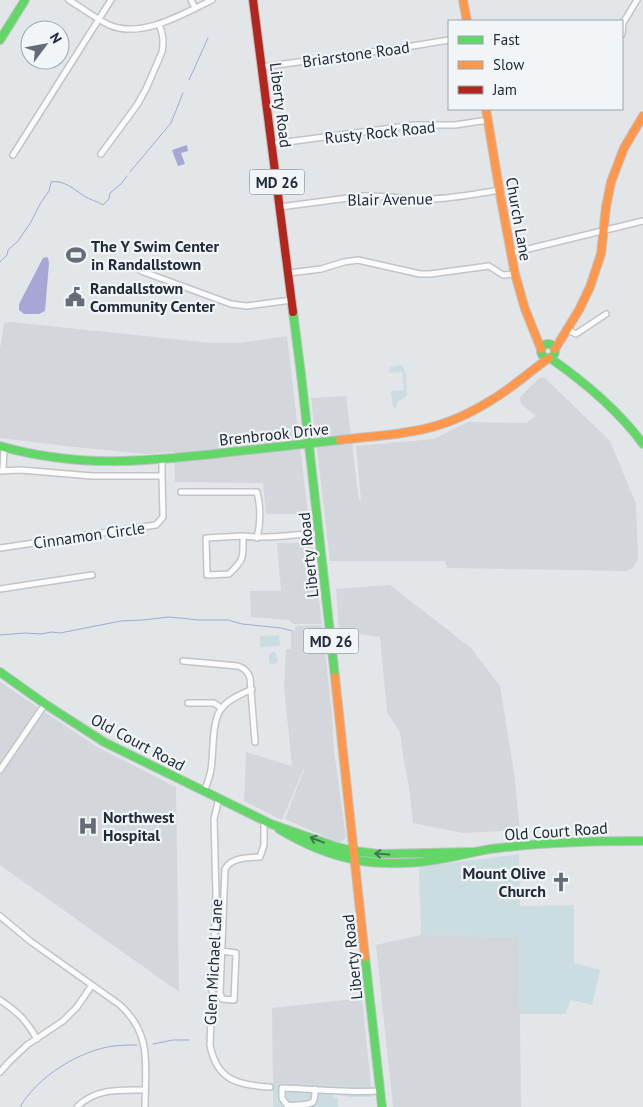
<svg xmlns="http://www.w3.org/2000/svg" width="643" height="1107" font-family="'PT Sans',sans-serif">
<rect width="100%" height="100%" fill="#e3e6e8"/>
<path fill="#d3d7db" d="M11,322L212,343H239L287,336L308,514H266L263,483L175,482L174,452L144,454L65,446L0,438V349L4,323Z
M544,377L610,441L636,504L638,559L633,568L626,571L447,568L445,561H330L311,398L346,396L359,501L361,500L356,446L434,439L468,422L526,423L536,416L521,404L520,397L539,378Z
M277,543H312L322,624H293L289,620L251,617L250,591H279L281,590Z
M390,585L471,648L500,686L514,772L520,830L463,833L413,823L409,786L404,762L400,732L387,712L380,637L339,631L336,589Z
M322,625L332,714L334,751L346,838L339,843L285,819L304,770H303L282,820L244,801L246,752L295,767L292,766L284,687L286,649H291V632L295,631V626Z
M0,682L97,747L176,787L179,992L0,865Z
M421,935L519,937L521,1107H393L376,945Z
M362,998L371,1086H349L334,1085L273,1083L272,1008Z"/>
<path fill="#ccdde1" d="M402,365C408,372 406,386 407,396L397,402V407L395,408L393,407L391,391L404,390L402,372L389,373L390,367Z
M279,635L280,646L260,647V636Z
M272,652H275L277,655L278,662L275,664H271L269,662V654Z
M519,854L520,906L574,905V963L600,970L592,1005L571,1000L565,1014H520L519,937L421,935L419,867Z
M273,1083L334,1085L349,1086H371L372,1097H349L334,1094V1099L338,1098V1107H273Z"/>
<path fill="#a7a6d5" d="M187,145L188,151L181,153L185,164L178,166L172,150Z
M46,257L48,258L49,263L45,311L39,314H24L19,310V304L43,258Z"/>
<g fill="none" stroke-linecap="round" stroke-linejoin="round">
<path stroke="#a7a6d5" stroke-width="1" d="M189,80L208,38
M130,172L171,123L183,93
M0,262L7,255L8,250L18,241L31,222L40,204L49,191L51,182C63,179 75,190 84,196C90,200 97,201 103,205L109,199L110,193L121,184L127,176
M0,635L26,633L41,634L52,632L60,633L121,621L143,620L169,617L199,620H228L242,624L281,628L293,631
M153,1044L173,1040H189
M20,1107C37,1077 80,1050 114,1046C122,1045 130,1045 137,1045"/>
<defs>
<path id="street" d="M69,0C82,8 95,18 109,25C142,39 182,14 212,0
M191,0L195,8
M622,34L623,23L637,0
M262,67L400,48L449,40
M272,144L414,125H455L488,120
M101,154L137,105L146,89L162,52C164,41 163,34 159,24
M13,155L111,0
M280,207L363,196C383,195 402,199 422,199C447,200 474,194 500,190
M512,253L643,221
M141,271L231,304L247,306L292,300
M289,273L321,269L344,262L358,260L420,274H430L489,266L503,275L515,274
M566,329L576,334L606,314
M162,460V476
M0,471L21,470L92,476H162L163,517L156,525L0,548
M3,471L4,448
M181,492H257C261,508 261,522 257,538
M243,536L206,538L207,575L229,574C245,559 243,557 243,536C268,539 293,535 319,533
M0,589L92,575
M183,661L238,666C244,668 248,671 250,678L255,742
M188,703H214L221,708
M0,770L45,704
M204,792C207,784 210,777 211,769C214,753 211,720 222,708C228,699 242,694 252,689
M219,798L214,819L216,894L210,1045C217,1081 238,1085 270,1087
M0,916L30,941L120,1005C153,1035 145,1067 145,1107
M222,951L236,953L234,1000L222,999L220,993L225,869C231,857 248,858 260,857L264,845V820
M0,1000C19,1013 25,1019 37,1039
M0,1072L10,1061L27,1045L63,1021L77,1007L92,985
M315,1089C315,1093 315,1099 313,1102C309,1105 291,1106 287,1105L282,1098V1088C315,1089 348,1093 381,1091
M77,1107C96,1088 120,1090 145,1090"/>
<path id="fast" d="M0,40L25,0
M293,312L301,374L335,677
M541 351a7 7 0 1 1 14 0a7 7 0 1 1-14 0Z
M550,358C583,381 619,411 643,444
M0,446C78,468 143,462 222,453C261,449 301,444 340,440
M0,672L45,704L104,742L271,824L337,847L354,851L379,854L471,852
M279,829C330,860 376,869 435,860C457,857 477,850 499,848C547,842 595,841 643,841
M365,957L382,1107"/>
<path id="slow" d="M463,0L467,21
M486,109L500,194L515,274L525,309L541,349
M555,349L579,310L590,287L601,254L606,207L611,182L624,148L643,116
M340,440C362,437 386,436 408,432C437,428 466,416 490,401C511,389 529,372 549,358
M335,677L365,957"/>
<path id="jam" d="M253,0L293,312"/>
</defs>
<use href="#street" stroke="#c2c4c7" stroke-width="8"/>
<use href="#fast" stroke="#bec3c6" stroke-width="10"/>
<use href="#slow" stroke="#bec3c6" stroke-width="10"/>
<use href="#jam" stroke="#bec3c6" stroke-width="10"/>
<use href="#street" stroke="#fbfbfc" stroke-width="5"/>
<use href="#fast" stroke="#63d668" stroke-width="8"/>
<use href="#slow" stroke="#ff974d" stroke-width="8"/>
<use href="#jam" stroke="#b3261e" stroke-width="8"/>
</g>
<defs><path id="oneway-shaft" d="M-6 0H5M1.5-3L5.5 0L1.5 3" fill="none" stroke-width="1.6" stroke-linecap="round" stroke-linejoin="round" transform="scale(1.25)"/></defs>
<g stroke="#3f784f">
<use href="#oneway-shaft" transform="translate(317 840) rotate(-159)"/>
<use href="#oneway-shaft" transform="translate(382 854) rotate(-176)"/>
</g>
<defs>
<symbol id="stadium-bare" viewBox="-9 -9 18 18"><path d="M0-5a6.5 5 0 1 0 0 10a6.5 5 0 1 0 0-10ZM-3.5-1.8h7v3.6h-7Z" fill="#666c77" stroke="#f1f5f7" stroke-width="2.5" paint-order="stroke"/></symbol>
<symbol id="civic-bare" viewBox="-9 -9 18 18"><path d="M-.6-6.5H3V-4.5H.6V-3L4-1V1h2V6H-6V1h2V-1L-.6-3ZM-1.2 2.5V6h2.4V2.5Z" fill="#666c77" stroke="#f1f5f7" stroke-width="2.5" paint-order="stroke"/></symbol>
<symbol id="hospital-bare" viewBox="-9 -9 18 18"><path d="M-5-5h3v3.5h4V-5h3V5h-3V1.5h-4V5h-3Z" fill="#666c77" stroke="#f1f5f7" stroke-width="2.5" paint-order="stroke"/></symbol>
<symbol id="church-bare" viewBox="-9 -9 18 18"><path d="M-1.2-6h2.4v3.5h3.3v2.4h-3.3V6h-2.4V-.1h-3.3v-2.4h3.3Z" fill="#666c77" stroke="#f1f5f7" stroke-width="2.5" paint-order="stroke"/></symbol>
</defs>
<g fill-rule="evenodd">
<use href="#stadium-bare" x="62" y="241" width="28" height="28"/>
<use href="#civic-bare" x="61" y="283" width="28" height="28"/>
<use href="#hospital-bare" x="74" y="812" width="28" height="28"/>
<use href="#church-bare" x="547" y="868" width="28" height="28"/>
</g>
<g text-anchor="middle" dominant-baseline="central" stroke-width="4.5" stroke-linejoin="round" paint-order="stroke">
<g fill="#f1f5f7" stroke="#606873" stroke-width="1">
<rect x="249.5" y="169.5" width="55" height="25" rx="4"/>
<rect x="303.5" y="628.5" width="55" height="25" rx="4"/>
</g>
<g font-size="15" font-weight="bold" fill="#222b3a">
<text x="277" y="182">MD 26</text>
<text x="331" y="641">MD 26</text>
</g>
<g font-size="16" fill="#222b3a" stroke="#f1f5f7">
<text transform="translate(356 54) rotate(-8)">Briarstone Road</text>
<text transform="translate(281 105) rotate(83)">Liberty Road</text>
<text transform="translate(380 132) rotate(-6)">Rusty Rock Road</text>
<text transform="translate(390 199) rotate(-1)">Blair Avenue</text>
<text transform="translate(519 219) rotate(80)">Church Lane</text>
<text transform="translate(274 434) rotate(-6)">Brenbrook Drive</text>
<text transform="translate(89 535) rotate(-8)">Cinnamon Circle</text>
<text transform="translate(308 555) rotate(-96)">Liberty Road</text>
<text transform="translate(138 742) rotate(28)">Old Court Road</text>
<text transform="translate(556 831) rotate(-4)">Old Court Road</text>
<text transform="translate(352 957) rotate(-96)">Liberty Road</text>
<text transform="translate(213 962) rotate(-87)">Glen Michael Lane</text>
</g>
<g font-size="16" font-weight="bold" fill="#222b3a" stroke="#f1f5f7" text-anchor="start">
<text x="91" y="246">The Y Swim Center<tspan x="91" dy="18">in Randallstown</tspan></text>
<text x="90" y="288">Randallstown<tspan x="90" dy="18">Community Center</tspan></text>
<text x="103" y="817">Northwest<tspan x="103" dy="18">Hospital</tspan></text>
<text x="546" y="873" text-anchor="end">Mount Olive<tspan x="546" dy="18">Church</tspan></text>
</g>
</g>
<rect x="448" y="20" width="175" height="90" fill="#f1f5f7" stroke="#9ea4ab"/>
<rect x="458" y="36" width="25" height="8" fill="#63d668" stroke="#9ea4ab"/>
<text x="493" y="45" font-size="15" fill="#222b3a">Fast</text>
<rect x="458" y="61" width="25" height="8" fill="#ff974d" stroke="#9ea4ab"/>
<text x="493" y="70" font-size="15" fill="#222b3a">Slow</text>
<rect x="458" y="86" width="25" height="8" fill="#b3261e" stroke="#9ea4ab"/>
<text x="493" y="95" font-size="15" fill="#222b3a">Jam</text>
<g transform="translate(45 45) rotate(58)"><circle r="24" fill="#f1f5f7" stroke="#9ea4ab"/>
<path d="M0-4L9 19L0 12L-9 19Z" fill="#666c77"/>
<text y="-8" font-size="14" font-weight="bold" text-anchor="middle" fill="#222b3a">N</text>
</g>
</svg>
